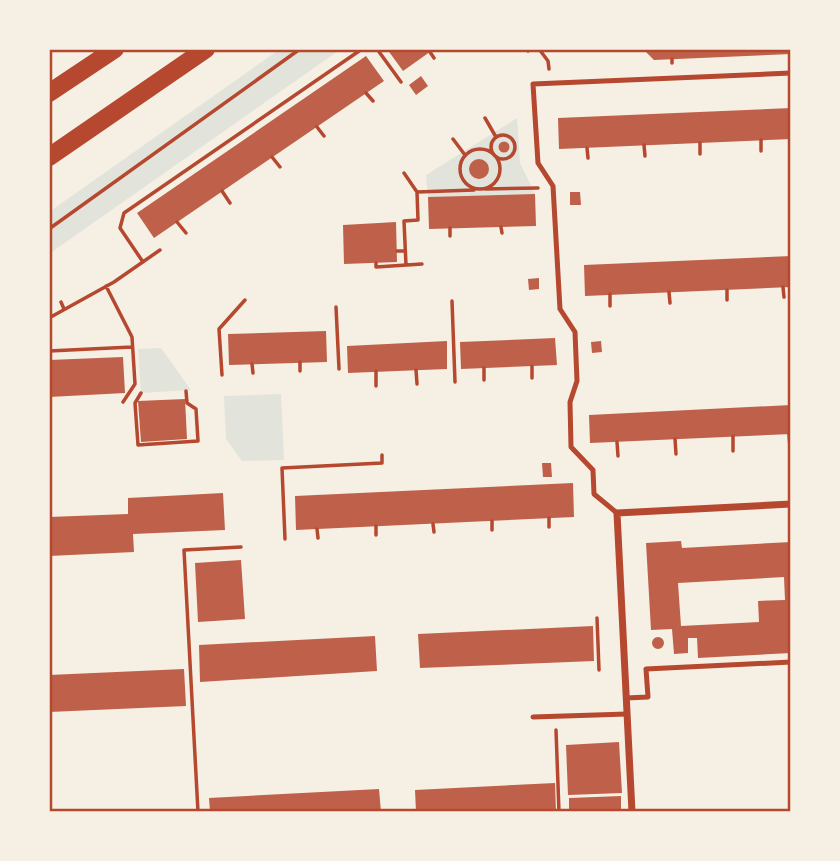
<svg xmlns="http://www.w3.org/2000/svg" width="840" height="861" font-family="'Open Sans',sans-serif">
<rect width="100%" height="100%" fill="#f6efe4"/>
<path fill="#e2e4dc" d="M280,49H341L49,254V212Z
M517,118L520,163L535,194L428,197L426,175Z
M161,348L191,390L141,393L138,349Z
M281,394L284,460L242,461L226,439L224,396Z"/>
<path fill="#bf614a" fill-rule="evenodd" d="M387,49H434L403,71Z
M643,49H791V54L654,60Z
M366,56L384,81L154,238L137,213Z
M421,76L428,86L416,95L409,85Z
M791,108V139L559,149L558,118Z
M498.5 147a5.5 5.5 0 1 1 11 0a5.5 5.5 0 1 1-11 0Z
M469 169a10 10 0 1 1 20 0a10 10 0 1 1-20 0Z
M570,192H580L581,205H570Z
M535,194L536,226L429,229L428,197Z
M396,222L397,262L344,264L343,225Z
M791,256V287L585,296L584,265Z
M539,278V289L529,290L528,279Z
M326,331L327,362L229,365L228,334Z
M555,338L557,365L461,369L460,342Z
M447,341V369L348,373L347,346Z
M601,341L602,352L592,353L591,342Z
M123,357L125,393L49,397V360Z
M185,399L187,439L141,442L138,401Z
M791,405V434L590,443L589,415Z
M542,463H551L552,477H543Z
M573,483L574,517L296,530L295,496Z
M223,493L225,530L133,534L134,552L49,556V517L128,514V498Z
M681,541L682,548L791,542V653L698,658L697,638H688V653L674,654L672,629L651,630L646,543ZM784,577L785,600L758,601L759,622L681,626L678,583Z
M241,560L245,619L198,622L195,563Z
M593,626L594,661L420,668L418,634Z
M375,636L377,671L200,682L199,645Z
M652 643a6 6 0 1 1 12 0a6 6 0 1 1-12 0Z
M184,669L186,706L49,712V675Z
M619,742L622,793L568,795L566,745Z
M555,783L556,812H416L415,790Z
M379,789L381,812H210L209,798Z
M621,796V812H569V798Z"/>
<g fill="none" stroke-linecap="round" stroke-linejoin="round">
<path stroke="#b5482f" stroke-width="3.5" d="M377,49L401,82
M539,49L548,61L549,69
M528,51L530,49
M430,52L434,58
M672,59V63
M366,93L373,101
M485,118L496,137
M317,127L324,136
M491 147a12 12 0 1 1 24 0a12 12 0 1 1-24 0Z
M453,139L465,155
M761,140V151
M700,143V154
M644,145L645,156
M587,148L588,158
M460 169a20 20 0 1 1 40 0a20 20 0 1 1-40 0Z
M272,157L280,167
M404,173L417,192L418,220L404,221L406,265
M485,189L538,188
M222,191L230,203
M417,192L474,190
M177,222L186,233
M501,227L502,233
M450,228V236
M49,229L300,49
M397,251H405
M143,262L120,228L124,213L362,49
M376,263V267L422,264
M106,286L132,337L135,384L123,402
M783,287L784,297
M727,290V300
M669,292L670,303
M610,294V306
M452,301L455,382
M61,302L64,309
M336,307L339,369
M49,318L114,282L160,250
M49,351L132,347
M252,364L253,373
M532,366V378
M484,368V380
M416,370L417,384
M300,371V362
M376,371V386
M222,375L219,329L245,300
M141,393L135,403L138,445L198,441L196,409L187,403L186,391
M789,434L790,448
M733,436V451
M675,439L676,454
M617,442L618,456
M549,518V527
M433,524L434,532
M376,526V535
M317,529L318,538
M492,530V521
M285,539L282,468L382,463V455
M597,618L599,670
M556,730L559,812
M198,812L184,550L241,547"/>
<path stroke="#b5482f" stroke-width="5" d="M617,513L594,494L593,470L571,447L570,402L577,381L575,332L560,309L553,186L538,163L533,84L791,73
M626,698L648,697L646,669L791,662
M533,717L627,714"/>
<path stroke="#b5482f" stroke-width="7" d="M632,812L617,513L791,504"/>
<path stroke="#b5482f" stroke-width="18" d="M49,93L115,49
M49,157L206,49"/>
</g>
<rect width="840" height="861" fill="none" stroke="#f6efe4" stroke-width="102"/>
<rect x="51" y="51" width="738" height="759" fill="none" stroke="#b5482f" stroke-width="2.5"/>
</svg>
